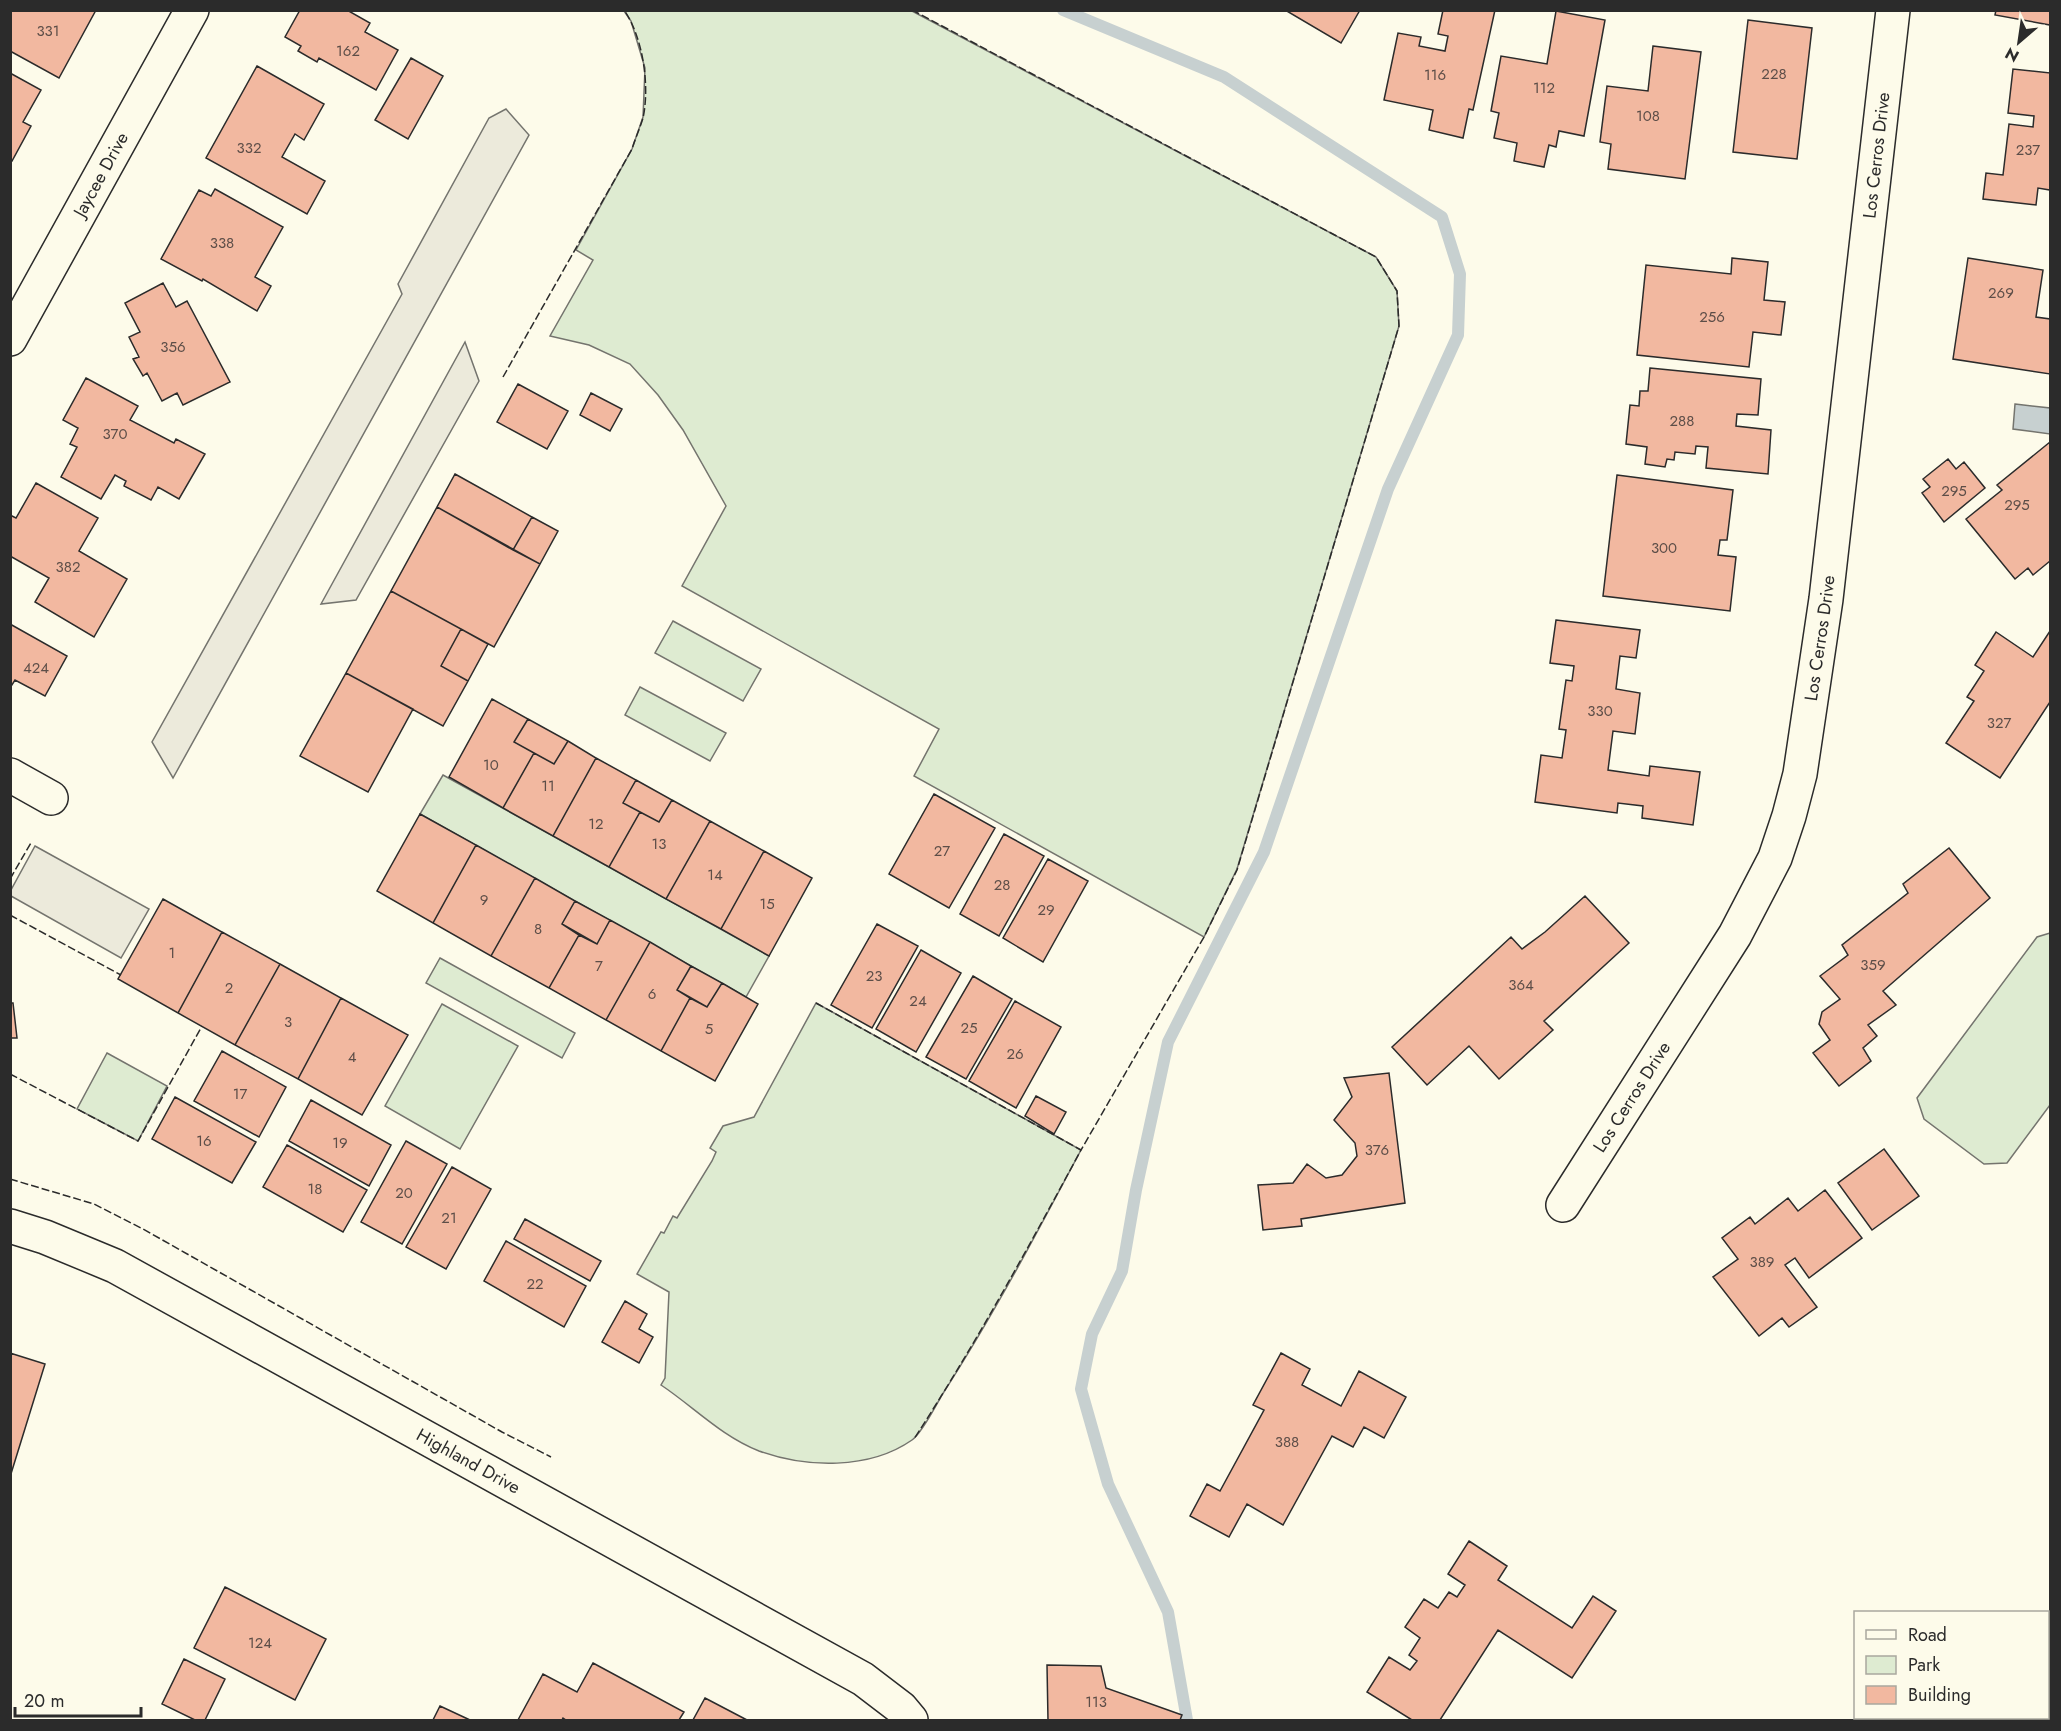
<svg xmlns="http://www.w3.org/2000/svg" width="2061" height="1731" font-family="Jost,sans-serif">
<rect width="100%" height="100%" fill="#fdfbea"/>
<path fill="#deebd1" stroke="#74746e" stroke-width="1.5" d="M624,11H912L1376,257L1397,291L1399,326L1237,869L1204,937L914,776L939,729L682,586L726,506L683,430L658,395L630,364L589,345L550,336L593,260L576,250L632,149L643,117L645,68L631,21Z
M673,621L761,669L743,701L655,653Z
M640,687L726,733L710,761L625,715Z
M443,775L769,956L746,997L420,814Z
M2050,933V1105L2007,1163L1984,1164L1924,1119L1917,1098L2037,937Z
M440,958L575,1033L562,1058L426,983Z
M816,1003L1081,1150C1037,1233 993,1316 942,1395C935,1407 922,1433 912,1440C869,1470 806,1468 759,1451C721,1436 694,1407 661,1385L665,1378L669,1292L637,1274L661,1232L664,1233L673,1216L677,1218L712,1161L716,1152L710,1148L723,1126L754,1117Z
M442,1004L518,1046L460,1149L385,1106Z
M107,1053L167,1086L138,1141L77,1109Z"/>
<path fill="#eceadb" stroke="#74746e" stroke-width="1.5" d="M506,109L529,135L173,778L152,742L402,294L398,284L489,118Z
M465,342L479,381L356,600L321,604Z
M35,846L149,909L121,958L11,896V890Z"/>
<path fill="#c7d0d0" stroke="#74746e" stroke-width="1.5" d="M2015,404L2050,408V434L2013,429Z"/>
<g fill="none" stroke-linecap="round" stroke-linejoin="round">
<path stroke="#c7d0d0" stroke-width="12" d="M1063,10L1224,77L1442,217L1460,274L1458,335L1388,489L1264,852L1168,1042L1136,1190L1122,1271L1092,1334L1081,1389L1108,1484L1168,1612L1187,1720"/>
</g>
<path fill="#f2b8a0" stroke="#2b2b2b" stroke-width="1.5" d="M10,10H96L59,78L10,51Z
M300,10H347L370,23L365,32L398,50L376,90L319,58L317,62L298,51L301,46L285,37Z
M1285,10H1360L1341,43Z
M1443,10H1495L1473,110L1469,109L1463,138L1429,130L1433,110L1384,100L1398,33L1421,37L1419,46L1445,51L1448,36L1438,34Z
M1996,10H2050V25L1995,15Z
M1556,11L1605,20L1584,136L1559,131L1556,147L1549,145L1544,167L1514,161L1517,143L1494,138L1499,113L1491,111L1501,56L1547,64Z
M1748,20L1812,28L1797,159L1733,152Z
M1653,46L1701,52L1685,179L1608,169L1611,144L1600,142L1607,86L1648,91Z
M411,58L443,76L408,139L375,120Z
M257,66L324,104L304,140L295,134L282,157L325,181L307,214L206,158Z
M2050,68V190L2038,188L2036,205L1983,199L1986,173L2003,175L2009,124L2033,127L2034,116L2008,113L2013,69L2050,73Z
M10,73L41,90L23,122L31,126L12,161L10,160Z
M215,189L283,227L255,277L271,286L257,311L203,279L202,281L161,259L199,190L211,196Z
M1732,258L1768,262L1764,300L1785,302L1781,335L1753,332L1749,367L1637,355L1646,265L1731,274Z
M1968,258L2043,270L2036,317L2050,319V374L1953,359Z
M163,283L176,307L187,301L230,382L183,405L177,393L162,401L147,373L143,376L133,359L139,357L129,337L140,332L125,303Z
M1650,368L1761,379L1758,415L1737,414L1736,426L1771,430L1768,474L1706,468L1708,447L1696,446L1695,454L1675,452L1674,460L1667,459L1665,467L1645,464L1647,447L1626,444L1630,405L1639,406L1640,391H1648Z
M86,378L138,406L130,420L174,443L176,439L205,454L179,499L158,487L151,500L124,486L126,481L115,475L101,499L61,477L77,447L70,444L78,428L63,420Z
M518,384L568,411L547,449L497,422Z
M591,393L622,409L610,431L580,415Z
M2050,442V561L2033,575L2028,568L2015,579L1966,519L2002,490L1997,485Z
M1948,459L1956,469L1964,462L1985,488L1944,522L1922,493L1930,487L1923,479Z
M455,474L532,517L513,550L437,507Z
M1617,475L1733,490L1727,540H1720L1718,555L1736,557L1730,611L1603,596Z
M36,483L98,518L79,551L127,579L94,637L35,602L49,578L10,556V515L16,518Z
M437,507L540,564L494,647L391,591Z
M532,517L558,531L540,564L513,550Z
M391,591L461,629L441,666L468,681L443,726L346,673Z
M1556,620L1640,630L1636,658L1620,656L1616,689L1640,693L1635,734L1613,731L1608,770L1649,776L1650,766L1700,772L1693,825L1642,818L1643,806L1618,803L1617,813L1535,802L1541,755L1562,758L1566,730L1559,729L1566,680L1572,681L1574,666L1550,663Z
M10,624L67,656L45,696L15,680L10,688Z
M461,629L488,644L468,681L441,666Z
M2050,631V702L2000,778L1946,743L1974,701L1967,697L1984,671L1975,665L1996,632L2033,657Z
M346,673L413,709L368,792L300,756Z
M492,699L528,719L514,742L534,753L503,808L449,777Z
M528,719L568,741L554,764L514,742Z
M568,741L596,758L553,836L503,808L534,753L554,764Z
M596,758L636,780L623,803L640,812L609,867L553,836Z
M636,780L672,800L659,822L623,803Z
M934,794L995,828L949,908L889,874Z
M672,800L710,821L666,899L609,867L640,812L659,822Z
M420,814L476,845L433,923L377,891Z
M710,821L764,851L721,929L666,899Z
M1004,834L1044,856L999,936L960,914Z
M476,845L535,878L491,956L433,923Z
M1949,848L1990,898L1883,991L1896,1005L1868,1025L1877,1036L1863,1048L1871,1061L1839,1086L1813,1053L1830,1040L1819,1024L1822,1012L1840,999L1820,976L1848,955L1842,945L1908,893L1903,884Z
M764,851L812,878L769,956L721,929Z
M1048,859L1088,881L1043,962L1003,938Z
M535,878L575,901L562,924L579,935L549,988L491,956Z
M1585,896L1629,943L1544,1021L1553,1030L1499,1079L1469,1046L1427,1085L1392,1047L1511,937L1522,949L1545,932Z
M163,899L222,932L178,1013L118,979Z
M575,901L610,920L597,944L562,924Z
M610,920L650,942L606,1020L549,988L579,935L597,944Z
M877,924L918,946L872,1028L831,1005Z
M222,932L280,964L235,1045L178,1013Z
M650,942L691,966L677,990L690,998L661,1051L606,1020Z
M921,950L961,973L916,1052L876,1029Z
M280,964L341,998L298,1079L235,1045Z
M691,966L722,983L707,1007L677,990Z
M973,976L1012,999L966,1079L926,1057Z
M722,983L758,1004L715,1081L661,1051L690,998L707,1007Z
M341,998L408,1035L362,1115L298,1079Z
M1015,1001L1061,1027L1016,1108L969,1081Z
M10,1003H13L17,1038H10Z
M222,1051L286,1087L259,1137L194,1101Z
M1389,1073L1405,1203L1301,1219L1302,1226L1263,1230L1258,1185L1293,1183L1307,1164L1326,1178L1342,1175L1357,1156L1355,1143L1334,1120L1352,1097L1344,1078Z
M1036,1096L1066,1112L1054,1134L1025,1116Z
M175,1097L256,1142L232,1183L152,1139Z
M311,1100L391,1145L369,1186L289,1141Z
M406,1141L447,1164L402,1244L361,1222Z
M287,1145L367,1190L343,1232L263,1187Z
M1884,1149L1919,1196L1872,1230L1838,1183Z
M452,1167L491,1189L446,1269L406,1247Z
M1825,1190L1862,1238L1809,1278L1795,1258L1785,1265L1817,1307L1789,1327L1782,1318L1759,1336L1713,1277L1738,1259L1722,1238L1750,1217L1755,1224L1788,1198L1798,1211Z
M525,1219L601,1261L590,1281L514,1239Z
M506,1241L586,1286L564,1327L484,1281Z
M625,1301L647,1314L639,1329L653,1337L639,1363L602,1342Z
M10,1353L45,1364L10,1477Z
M1281,1353L1310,1369L1302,1385L1341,1406L1359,1371L1406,1397L1384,1438L1364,1427L1353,1447L1332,1436L1283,1525L1247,1504L1229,1537L1190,1516L1207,1484L1220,1491L1264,1410L1253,1405Z
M1469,1541L1507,1566L1498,1580L1572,1628L1593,1596L1616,1611L1572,1678L1498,1630L1440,1720H1412L1367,1692L1389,1657L1410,1670L1417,1661L1409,1655L1420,1638L1405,1627L1424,1599L1438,1608L1449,1592L1457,1597L1465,1585L1448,1574Z
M225,1587L326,1639L295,1700L194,1648Z
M184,1659L225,1679L205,1720H195L162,1704Z
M593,1663L684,1712L679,1720H566L563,1718L562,1720H518L543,1674L577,1692Z
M1047,1665L1101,1666L1106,1688L1182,1715L1180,1720H1048Z
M705,1698L747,1720H693Z
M440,1706L470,1720H433Z"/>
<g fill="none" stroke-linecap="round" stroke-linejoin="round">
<defs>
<g id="minor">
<path id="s1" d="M10,339L192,10"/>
<path d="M10,775L51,798"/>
<path id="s2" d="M1563,1205L1735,935L1775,858L1789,816L1800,774L1826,599L1893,10"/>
<path id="s3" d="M10,1226L45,1237L115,1266L863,1679L901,1708L911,1720"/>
</g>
</defs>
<use href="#minor" stroke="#2b2b2b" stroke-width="36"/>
<use href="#minor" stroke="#fdfbea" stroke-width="33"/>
<path stroke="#2b2b2b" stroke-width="1.5" stroke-dasharray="8 3" stroke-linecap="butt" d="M912,10L1376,257L1397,291L1399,326L1237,870L1204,937L1081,1150
M503,377L632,149C635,139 640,128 643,118C650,86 643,37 624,10
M10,879L32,841
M10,915L121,975
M816,1003L1081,1150C1028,1248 975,1345 914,1439
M10,1074L138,1141L202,1026
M10,1179L94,1204L143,1229L502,1432L551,1457"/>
</g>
<g text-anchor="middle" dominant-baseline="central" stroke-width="4.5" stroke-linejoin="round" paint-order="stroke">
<g font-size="15" fill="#5d4e48">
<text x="48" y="31">331</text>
<text x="348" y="51">162</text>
<text x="1774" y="74">228</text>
<text x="1435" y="75">116</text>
<text x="1544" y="88">112</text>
<text x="1648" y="116">108</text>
<text x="249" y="148">332</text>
<text x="2028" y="150">237</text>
<text x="222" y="243">338</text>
<text x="2001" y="293">269</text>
<text x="1712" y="317">256</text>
<text x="173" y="347">356</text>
<text x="1682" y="421">288</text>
<text x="115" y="434">370</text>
<text x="1954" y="491">295</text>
<text x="2017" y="505">295</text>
<text x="1664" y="548">300</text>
<text x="68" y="567">382</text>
<text x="36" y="668">424</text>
<text x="1600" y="711">330</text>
<text x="1999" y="723">327</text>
<text x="491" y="765">10</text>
<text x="548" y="786">11</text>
<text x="596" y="824">12</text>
<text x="659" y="844">13</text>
<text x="942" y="851">27</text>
<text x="715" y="875">14</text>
<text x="1002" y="885">28</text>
<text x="484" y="900">9</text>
<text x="767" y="904">15</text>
<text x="1046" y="910">29</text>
<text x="538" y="929">8</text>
<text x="172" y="953">1</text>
<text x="1873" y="965">359</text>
<text x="599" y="966">7</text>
<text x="874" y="976">23</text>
<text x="1521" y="985">364</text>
<text x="229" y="988">2</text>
<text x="652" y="994">6</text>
<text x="918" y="1001">24</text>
<text x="288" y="1022">3</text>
<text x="969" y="1028">25</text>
<text x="709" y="1029">5</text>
<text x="1015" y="1054">26</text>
<text x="352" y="1057">4</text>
<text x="240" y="1094">17</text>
<text x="204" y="1141">16</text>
<text x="340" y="1143">19</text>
<text x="1377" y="1150">376</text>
<text x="315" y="1189">18</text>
<text x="404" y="1193">20</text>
<text x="449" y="1218">21</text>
<text x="1762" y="1262">389</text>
<text x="535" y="1284">22</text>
<text x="1287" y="1442">388</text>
<text x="260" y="1643">124</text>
<text x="1096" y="1702">113</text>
</g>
<g font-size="18" fill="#2b2b2b" stroke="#fdfbea">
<text stroke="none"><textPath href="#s2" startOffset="1118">Los Cerros Drive</textPath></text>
<text stroke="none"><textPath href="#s1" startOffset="188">Jaycee Drive</textPath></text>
<text stroke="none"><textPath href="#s2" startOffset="632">Los Cerros Drive</textPath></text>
<text stroke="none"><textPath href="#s2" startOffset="128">Los Cerros Drive</textPath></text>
<text stroke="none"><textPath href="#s3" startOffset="516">Highland Drive</textPath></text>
</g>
</g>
<rect width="2061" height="1731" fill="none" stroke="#2b2b2b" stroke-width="24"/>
<rect x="1854" y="1611" width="195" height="108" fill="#fdfbea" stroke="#a9a89e" stroke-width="1.5"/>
<rect x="1866" y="1630" width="30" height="9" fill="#fdfbea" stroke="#a9a89e" stroke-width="1.5"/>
<text x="1908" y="1641" font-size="18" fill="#2b2b2b">Road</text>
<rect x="1866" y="1656" width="30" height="18" fill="#deebd1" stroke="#a9a89e" stroke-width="1.5"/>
<text x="1908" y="1671" font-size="18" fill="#2b2b2b">Park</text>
<rect x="1866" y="1686" width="30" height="18" fill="#f2b8a0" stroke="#a9a89e" stroke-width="1.5"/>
<text x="1908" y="1701" font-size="18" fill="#2b2b2b">Building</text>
<g transform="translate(2019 42) rotate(209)" stroke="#fdfbea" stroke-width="4.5" paint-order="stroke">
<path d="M0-4.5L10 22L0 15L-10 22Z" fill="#2b2b2b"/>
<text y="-9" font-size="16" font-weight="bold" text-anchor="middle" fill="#2b2b2b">N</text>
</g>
<path d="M15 1707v9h126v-9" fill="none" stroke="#2b2b2b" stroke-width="3"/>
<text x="24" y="1707" font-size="18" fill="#2b2b2b" stroke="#fdfbea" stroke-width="4.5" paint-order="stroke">20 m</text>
</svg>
